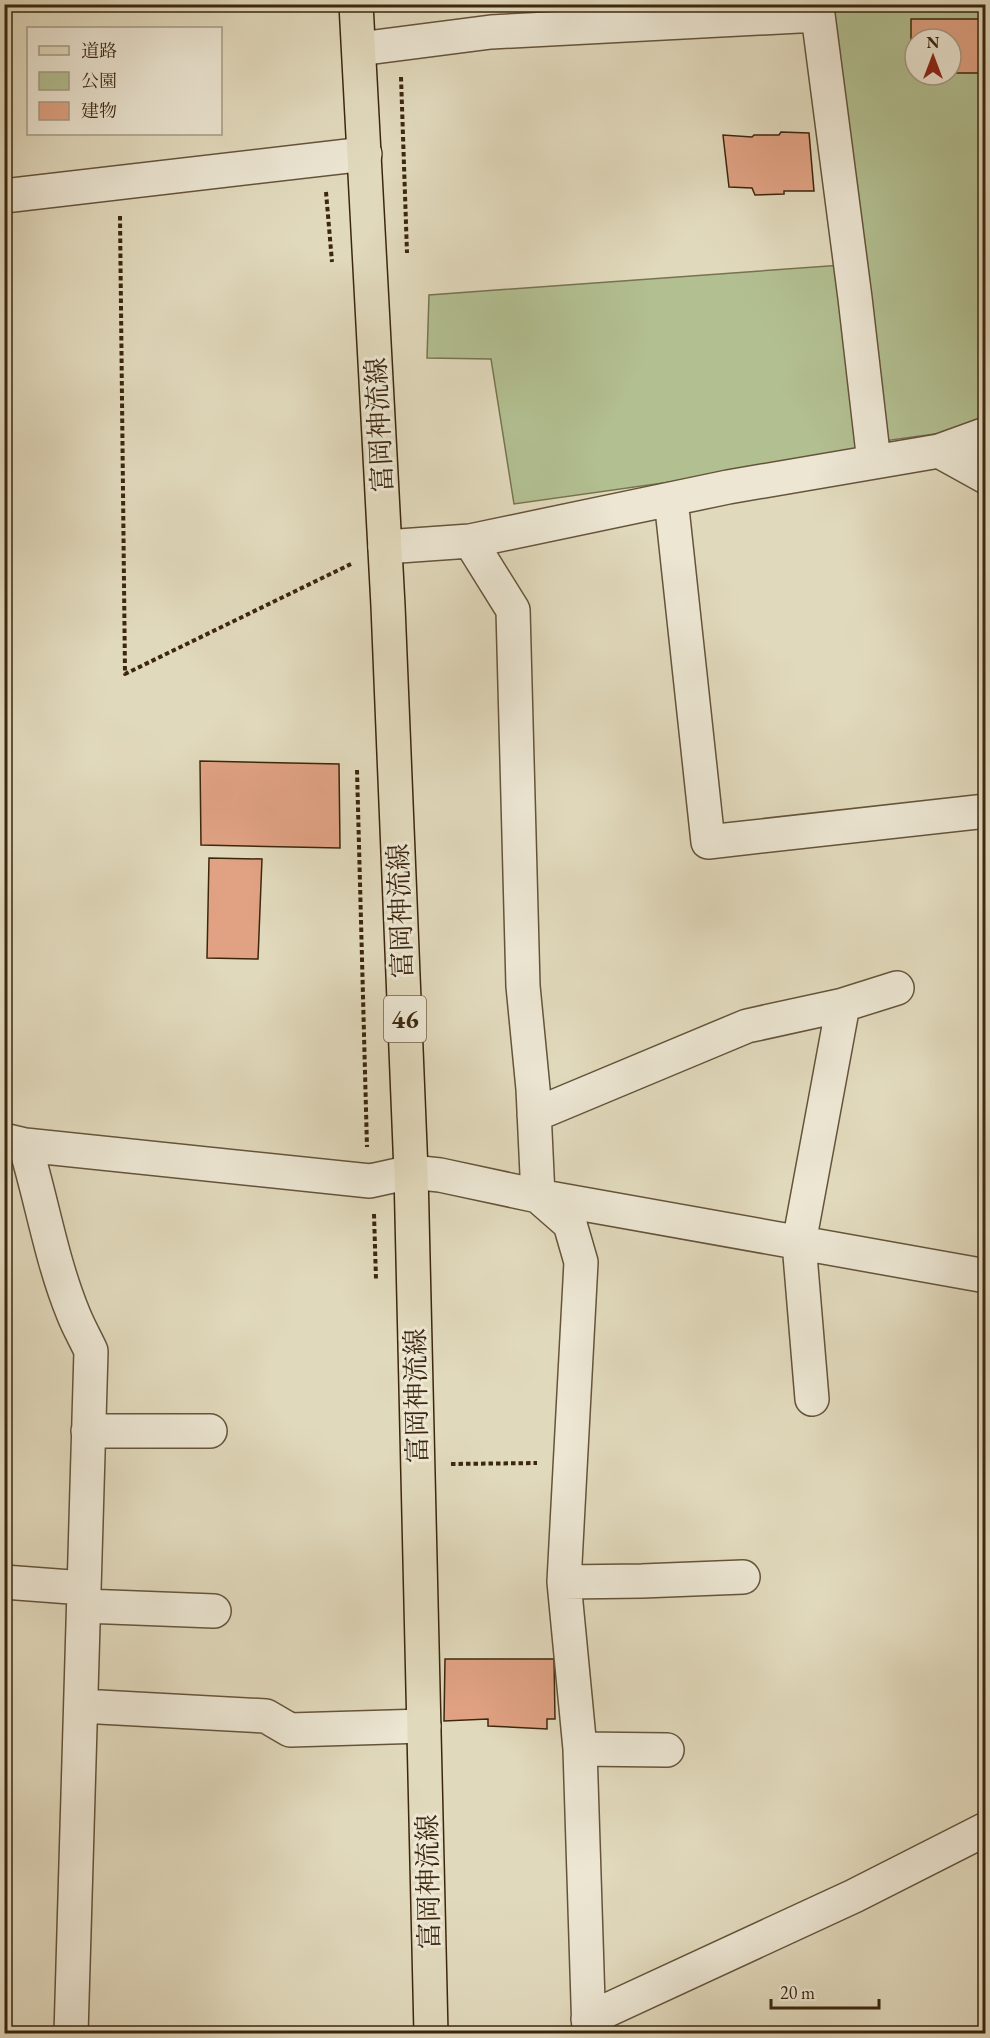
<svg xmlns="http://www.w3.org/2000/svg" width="990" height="2038" font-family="'EB Garamond','Noto Serif JP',serif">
<rect width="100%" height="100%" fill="#e1d9bc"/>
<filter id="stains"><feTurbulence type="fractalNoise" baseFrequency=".00333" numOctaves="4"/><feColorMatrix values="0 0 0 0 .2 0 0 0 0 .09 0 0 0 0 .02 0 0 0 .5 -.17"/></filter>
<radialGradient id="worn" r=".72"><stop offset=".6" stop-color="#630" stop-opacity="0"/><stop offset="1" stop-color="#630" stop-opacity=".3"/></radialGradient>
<path fill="#b2bf91" stroke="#777350" stroke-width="1.5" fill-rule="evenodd" d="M830,5H985V425L971,429L884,441ZM915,39H951V75H915Z
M842,265L862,455L514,504L491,359L427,358L429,295Z"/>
<path fill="#e0a283" stroke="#3c270e" stroke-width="1.5" d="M911,19H981L982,73H951V39H915V73H911Z
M781,132L809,133L814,191H784V194L755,195L752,188L729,187L723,135L752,137L754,135H779Z
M200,761L339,764L340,848L201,845Z
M209,858L262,859L258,959L207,958Z
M445,1659H554L555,1719H547V1729L488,1726V1719L444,1721Z"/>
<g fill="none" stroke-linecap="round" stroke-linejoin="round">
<defs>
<path id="minor" d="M359,49L491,32L818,15L855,298L874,462
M4,196L365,154
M939,451L986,434
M671,499L708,842L986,811
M470,541L513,610L523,986L533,1089L538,1196L570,1224L581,1262L564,1582L580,1749L589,2034
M385,547L470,541L728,487L939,451L986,477
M534,1115L747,1026L843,1005L897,988
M4,1140L25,1145L370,1181L411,1172L440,1175L538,1196L986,1276
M25,1145C42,1201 51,1259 73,1313C78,1326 85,1338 91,1351L71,2034
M812,1399L799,1243L843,1005
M88,1431H210
M4,1582L84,1588
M564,1582L642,1581L743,1577
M84,1606L214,1611
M81,1706L266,1716L290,1730L424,1726
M580,1749L667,1750
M588,2019L854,1896L986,1829"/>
<path id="major" d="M356,4L388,606L411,1172L431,2034"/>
</defs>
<use href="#minor" stroke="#65543a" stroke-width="36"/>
<use href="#major" stroke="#3c270e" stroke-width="36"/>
<path stroke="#3c270e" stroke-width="4" stroke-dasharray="4.5 3" stroke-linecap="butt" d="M401,77L407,253
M326,192L332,262
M120,216L125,674L351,564
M357,770L367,1147
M374,1214L376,1279
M451,1464L537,1463"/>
<use href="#minor" stroke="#ece6d3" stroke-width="33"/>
<use href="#major" stroke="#e1d9bc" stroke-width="33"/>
</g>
<g text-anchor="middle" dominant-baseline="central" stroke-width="6" stroke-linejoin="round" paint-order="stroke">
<rect fill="#ece6d3" stroke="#716049" stroke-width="1.5" x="384" y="996" width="42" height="46" rx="4.5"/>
<g font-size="26" font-weight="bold" fill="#3c270e">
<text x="405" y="1019">46</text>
</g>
<g font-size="27" fill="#3c270e" stroke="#ece6d3">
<text transform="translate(379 425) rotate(-93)">富岡神流線</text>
<text transform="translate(400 911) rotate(-92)">富岡神流線</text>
<text transform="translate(416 1396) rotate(-91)">富岡神流線</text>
<text transform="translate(428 1882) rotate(-91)">富岡神流線</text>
</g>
</g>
<rect width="990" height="2038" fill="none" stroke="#e1d9bc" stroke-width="24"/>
<rect x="6" y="6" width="978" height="2026" fill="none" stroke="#3c270e" stroke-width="3"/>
<rect x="12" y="12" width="966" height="2014" fill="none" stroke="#3c270e" stroke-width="1.5"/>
<rect x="27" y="27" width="195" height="108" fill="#ece6d3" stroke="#a69a84" stroke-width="1.5"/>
<rect x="39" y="46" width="30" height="9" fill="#e1d9bc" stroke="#a69a84" stroke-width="1.5"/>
<text x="81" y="57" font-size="18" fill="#3c270e">道路</text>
<rect x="39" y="72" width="30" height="18" fill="#b2bf91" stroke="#a69a84" stroke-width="1.5"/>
<text x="81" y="87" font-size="18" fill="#3c270e">公園</text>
<rect x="39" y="102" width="30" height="18" fill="#e0a283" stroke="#a69a84" stroke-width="1.5"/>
<text x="81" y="117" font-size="18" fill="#3c270e">建物</text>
<g transform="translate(933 57)"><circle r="28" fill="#ece6d3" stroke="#a69a84" stroke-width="1.5"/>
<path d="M0-4.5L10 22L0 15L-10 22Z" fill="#8f2418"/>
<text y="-9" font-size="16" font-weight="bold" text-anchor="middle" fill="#3c270e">N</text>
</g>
<path d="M771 1999v9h108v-9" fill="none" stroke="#3c270e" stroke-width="3"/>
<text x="780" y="1999" font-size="18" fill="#3c270e" stroke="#ece6d3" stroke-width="4.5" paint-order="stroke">20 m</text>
<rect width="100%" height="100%" filter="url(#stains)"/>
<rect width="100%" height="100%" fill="url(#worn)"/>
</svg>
